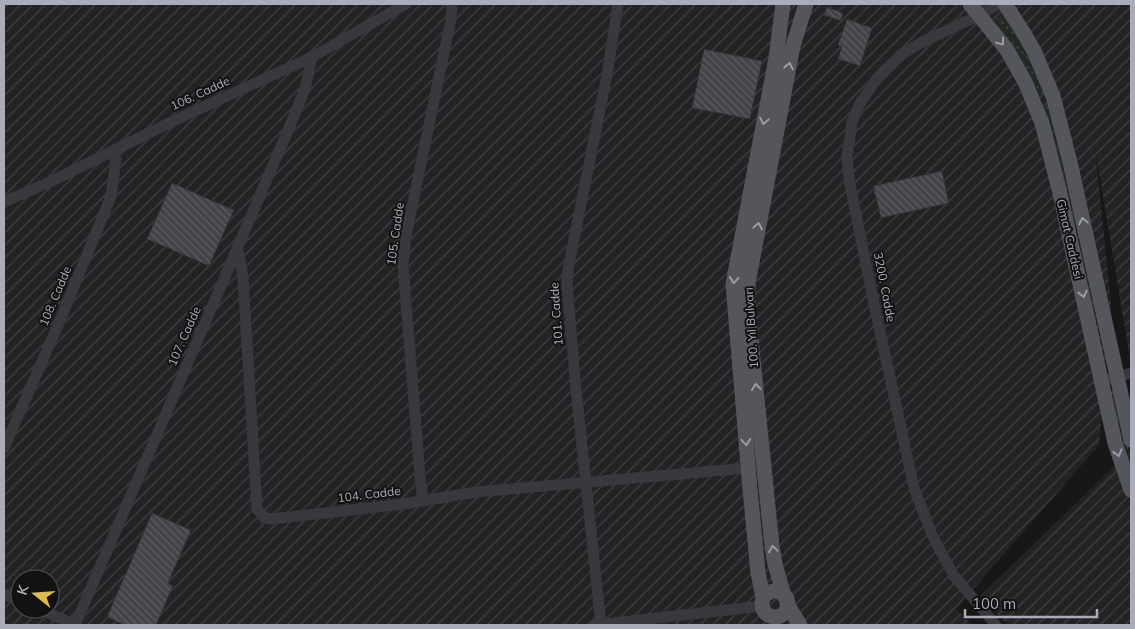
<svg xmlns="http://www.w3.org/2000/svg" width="1135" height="629" font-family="Mulish,sans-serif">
<defs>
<pattern id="industrial-furrows" width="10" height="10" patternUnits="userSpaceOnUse" patternTransform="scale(1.25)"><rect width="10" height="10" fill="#232325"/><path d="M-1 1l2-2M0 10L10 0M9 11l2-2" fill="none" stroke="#404042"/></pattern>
<pattern id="grass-dots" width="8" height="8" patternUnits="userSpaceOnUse" patternTransform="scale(1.25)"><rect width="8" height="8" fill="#232a25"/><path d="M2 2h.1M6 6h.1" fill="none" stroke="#404642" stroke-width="1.8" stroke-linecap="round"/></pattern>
<pattern id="building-back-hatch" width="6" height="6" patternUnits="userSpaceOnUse" patternTransform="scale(1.25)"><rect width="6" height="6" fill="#444448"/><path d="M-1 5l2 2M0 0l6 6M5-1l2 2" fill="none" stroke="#5c5c60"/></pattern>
</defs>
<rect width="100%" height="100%" fill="#171718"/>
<path fill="url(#industrial-furrows)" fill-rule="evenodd" d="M4,4H1131V365L1095,147L1111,304L1099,445L956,609L972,625H4ZM20,579H50V609H20Z
M1131,450V625H1008L980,596Z"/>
<path fill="url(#grass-dots)" d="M1003,14L1031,60L1045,93L1037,96L993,21Z
M1049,105L1095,306H1091L1043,108Z
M1114,390L1131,458V476L1108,391Z"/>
<path fill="url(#building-back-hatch)" stroke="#313134" d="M827,7L843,13L841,21L824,15Z
M847,19L872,28L860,66L838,59L842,46L838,45Z
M704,49L762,61L750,119L692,108Z
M942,171L949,203L881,218L873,186Z
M172,183L234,210L209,266L147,239Z
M152,513L191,530L168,583L173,586L156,625H125L107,617Z"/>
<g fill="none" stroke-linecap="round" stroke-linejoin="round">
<path stroke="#38383d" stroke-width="11" d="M4,202L52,181L171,122L312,57L406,4
M237,249L239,254L243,277L257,509L265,518L272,519L403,504L476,492L748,468
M1101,381L1131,373
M4,448L59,323L111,196L116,160L112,152
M423,501L420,476L403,265L406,236L451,19L452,4
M4,594L20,601
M39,609L76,625
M75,625L289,128L305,89L312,57
M595,625L762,606
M601,625L576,389L567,284L568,269L607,75L618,4
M996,625L954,576L933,537L914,488L874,304L849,179L847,157L852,122L859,105L878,77L888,67L902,54L924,41L980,15L999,4"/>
<path stroke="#55555c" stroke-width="15" d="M970,4L1007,50L1025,82L1042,123L1059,189L1115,443L1131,490
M1005,4L1025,35L1035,53L1053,96L1070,162L1131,440
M762 604a13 13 0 1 1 26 0a13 13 0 1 1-26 0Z
M784,596L775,564L772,546L748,310V283L793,46L806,4
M763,598L758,572L750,489L733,284L776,58L783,4
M787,604L800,625"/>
</g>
<defs><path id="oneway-chevron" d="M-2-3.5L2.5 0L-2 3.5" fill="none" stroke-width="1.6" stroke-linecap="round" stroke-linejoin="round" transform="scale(1.25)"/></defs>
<g stroke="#999ba5">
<use href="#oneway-chevron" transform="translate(1001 42) rotate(54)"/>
<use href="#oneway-chevron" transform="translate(789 66) rotate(-78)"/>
<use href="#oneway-chevron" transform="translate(764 121) rotate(101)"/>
<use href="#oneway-chevron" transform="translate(1083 221) rotate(-102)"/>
<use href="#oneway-chevron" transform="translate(758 226) rotate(-79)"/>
<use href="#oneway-chevron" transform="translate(734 280) rotate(95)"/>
<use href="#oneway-chevron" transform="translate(1083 294) rotate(77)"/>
<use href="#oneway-chevron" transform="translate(756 387) rotate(-96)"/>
<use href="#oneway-chevron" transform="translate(746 442) rotate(85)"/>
<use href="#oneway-chevron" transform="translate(1118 453) rotate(73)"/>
<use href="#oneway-chevron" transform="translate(773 549) rotate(-98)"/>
</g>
<g text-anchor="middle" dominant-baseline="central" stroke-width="4" stroke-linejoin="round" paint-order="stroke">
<g font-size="12" fill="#aaadb7" stroke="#121213">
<text transform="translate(200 93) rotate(-25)">106. Cadde</text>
<text transform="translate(395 234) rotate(-82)">105. Cadde</text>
<text transform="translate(1070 239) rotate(77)">Gimat Caddesi</text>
<text transform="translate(885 287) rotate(79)">3200. Cadde</text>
<text transform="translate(55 296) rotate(-67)">108. Cadde</text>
<text transform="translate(556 314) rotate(-94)">101. Cadde</text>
<text transform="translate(751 328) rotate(-94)">100. Yıl Bulvarı</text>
<text transform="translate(184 336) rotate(-66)">107. Cadde</text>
<text transform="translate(369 494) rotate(-7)">104. Cadde</text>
</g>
</g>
<rect width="1135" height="629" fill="none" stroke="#aaadb7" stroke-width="10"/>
<g transform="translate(35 594) rotate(287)"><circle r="24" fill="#121213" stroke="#4f5055"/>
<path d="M0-4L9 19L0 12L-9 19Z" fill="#debc49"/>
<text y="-8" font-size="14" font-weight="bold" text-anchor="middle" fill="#aaadb7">K</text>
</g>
<path d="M965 609v8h132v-8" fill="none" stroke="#aaadb7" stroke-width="2.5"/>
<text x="972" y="609" font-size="15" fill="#aaadb7" stroke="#121213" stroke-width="4" paint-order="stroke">100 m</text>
</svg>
